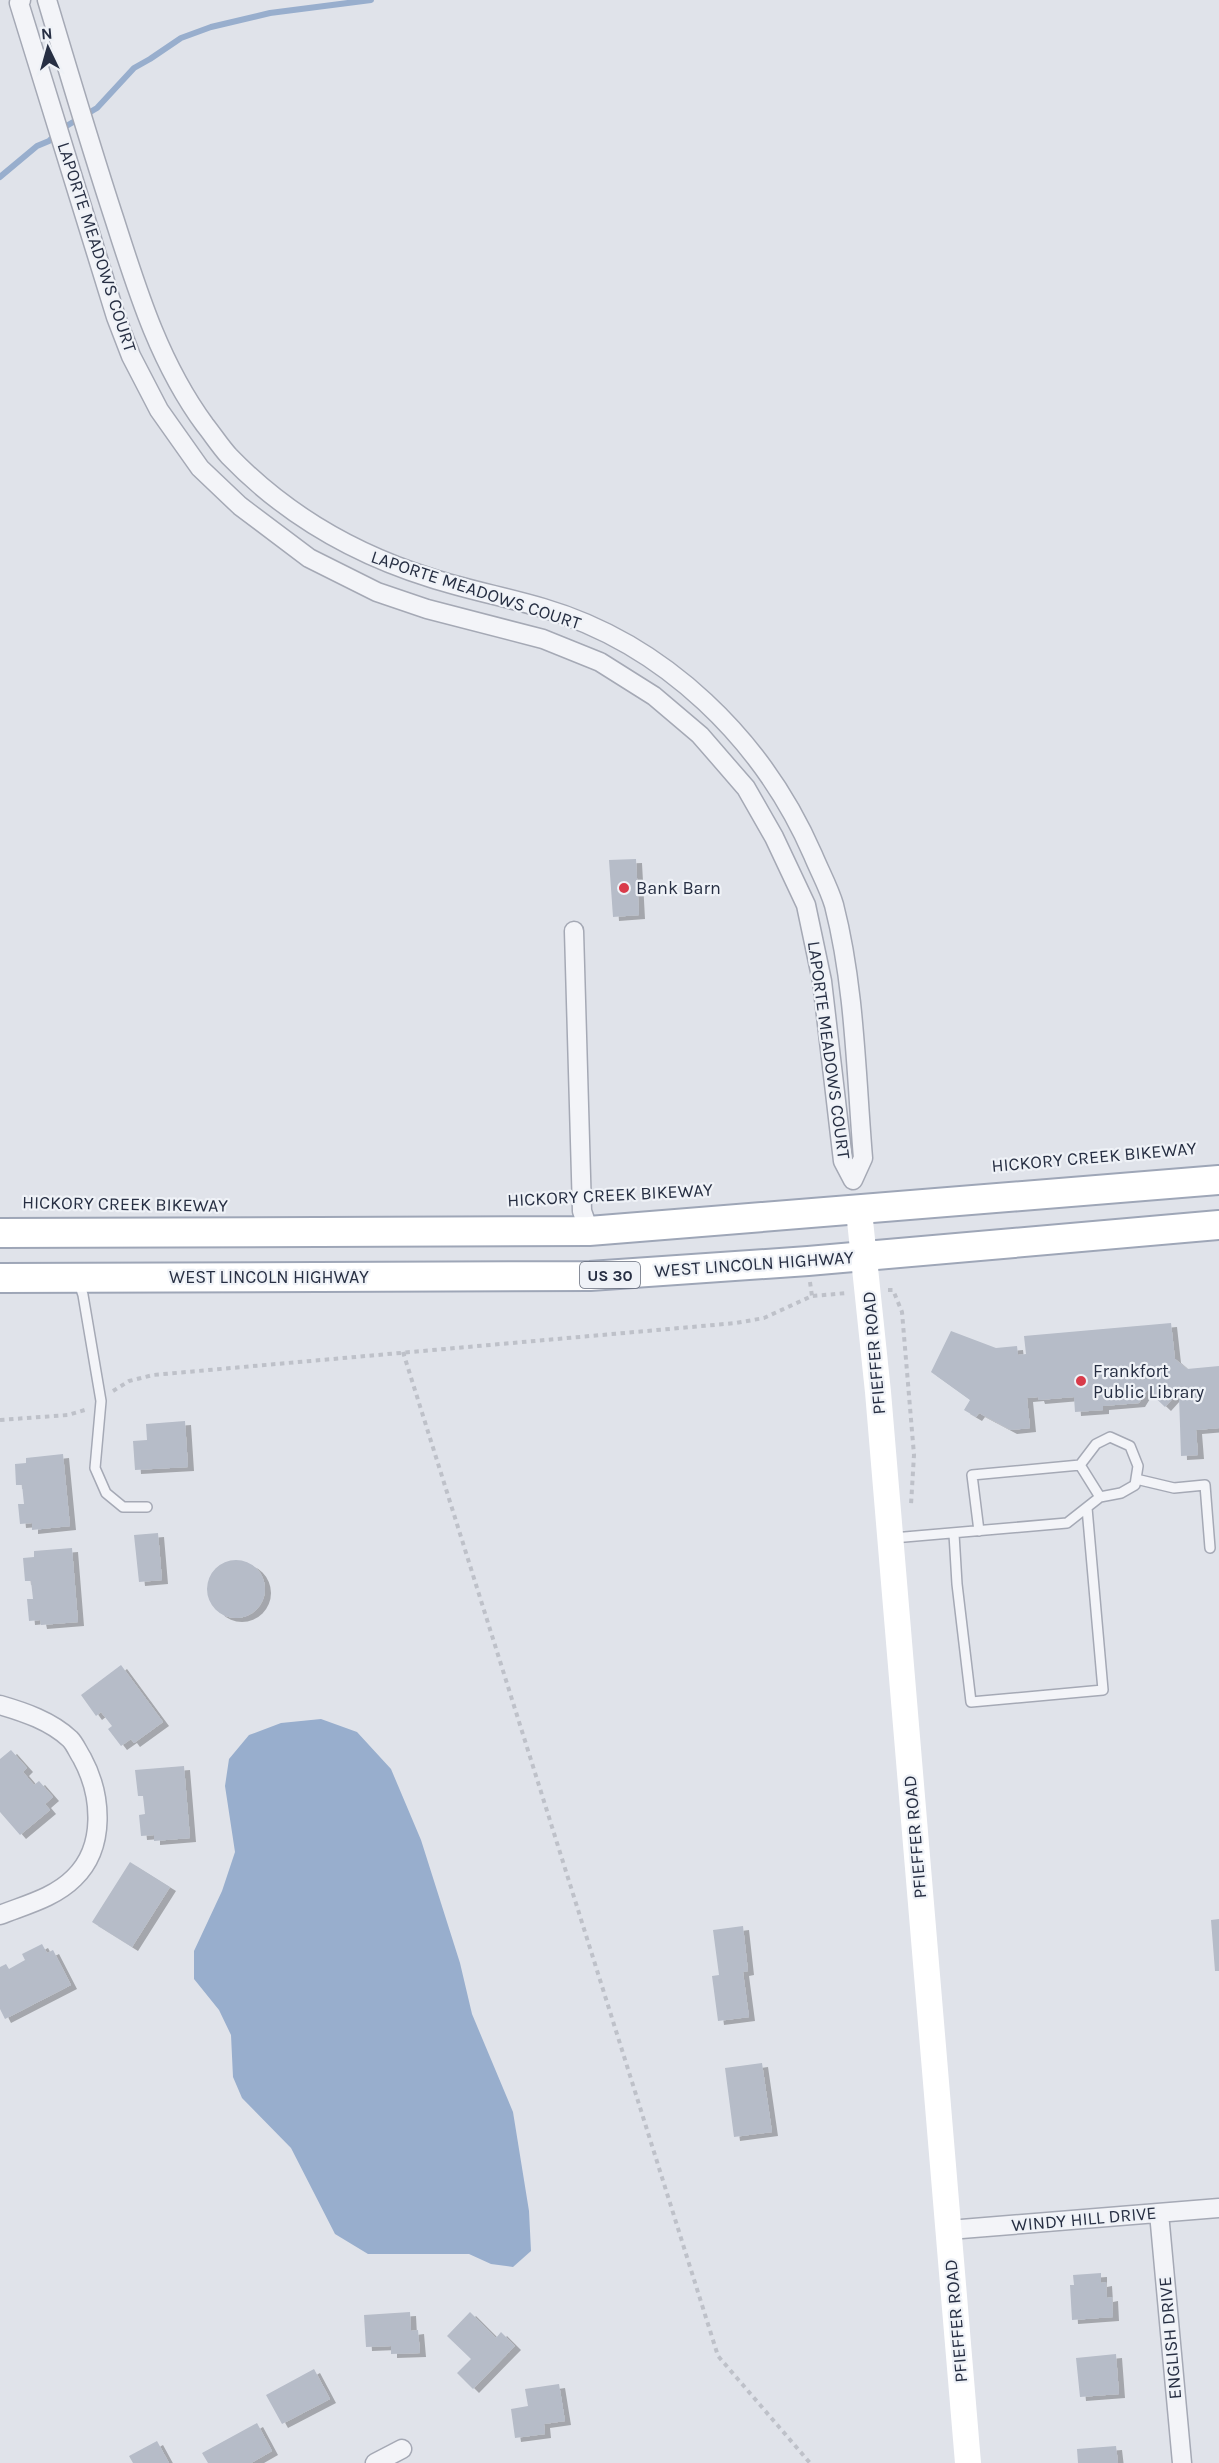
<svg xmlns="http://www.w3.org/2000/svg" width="1219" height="2463" font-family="Karla,sans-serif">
<defs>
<filter id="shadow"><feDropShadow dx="6" dy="4" stdDeviation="0" flood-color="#0004"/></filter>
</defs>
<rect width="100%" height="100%" fill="#e0e3ea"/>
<path fill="#98aecd" d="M321,1719L357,1732L391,1769L421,1840L460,1963L472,2014L513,2112L529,2211L531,2251L513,2267L491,2264L469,2254H368L335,2234L291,2148L242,2098L233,2077L231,2035L219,2010L194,1979V1951L222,1891L235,1852L225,1786L229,1759L249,1735L281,1723Z"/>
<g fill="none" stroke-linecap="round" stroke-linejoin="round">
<path stroke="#98aecd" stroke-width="6" d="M0,177L37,146L49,141L63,128L97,108L134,68L150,59L181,38L211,27L270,13L371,0"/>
</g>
<path fill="#b6bcc8" filter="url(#shadow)" d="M636,859L639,915L613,917L609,860Z
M1171,1323L1175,1359L1187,1369L1219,1366V1428L1196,1430L1198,1455L1181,1456L1179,1396L1174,1397L1165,1407L1147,1390L1139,1403L1103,1406V1410L1075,1412L1074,1397L1039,1400L1038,1397L1027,1398L1030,1428L1011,1430L979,1413L976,1417L964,1410L970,1400L931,1372L951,1331L996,1348L1017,1346L1018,1355L1026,1354L1024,1336Z
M185,1421L188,1467L135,1470L133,1441L147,1440L146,1424Z
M63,1454L70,1526L32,1530V1523L20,1524L18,1504H24L22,1485H16L15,1464L26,1463V1458Z
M158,1533L162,1580L139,1582L134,1535Z
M72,1548L78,1622L41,1625L40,1620L29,1621L27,1599H33L31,1581H25L23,1558L34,1557V1551Z
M207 1589a29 29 0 1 1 58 0a29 29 0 1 1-58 0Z
M121,1665L163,1722L134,1743L131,1739L121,1746L108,1729L112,1726L101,1712L96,1716L81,1695Z
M11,1750L27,1768L23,1772L34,1785L39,1781L53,1797L45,1804L50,1810L20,1835L0,1812V1759Z
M184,1766L190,1838L154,1841V1835L141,1836L139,1815L145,1814L143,1796H138L135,1770Z
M130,1862L170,1887L132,1947L92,1922Z
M1219,1919V1971H1215L1211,1920Z
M743,1926L748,1971L743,1972L749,2017L718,2021L712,1976L719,1975L713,1930Z
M42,1944L47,1953L53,1950L71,1985L5,2019L0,2009V1967L6,1964L9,1969L25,1960L22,1954Z
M762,2063L772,2132L734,2137L725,2068Z
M1101,2273V2283L1106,2282L1107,2298L1112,2297L1113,2317L1072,2320L1070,2285H1074L1073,2275Z
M410,2312L411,2331L418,2330L420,2353L391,2354V2346L366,2347L364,2315Z
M470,2312L496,2338L501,2332L515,2346L473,2389L457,2373L471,2359L447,2336Z
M1116,2354L1119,2394L1080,2397L1076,2358Z
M314,2369L330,2399L282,2424L266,2395Z
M559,2384L565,2421L544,2424L545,2434L515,2438L511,2409L528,2406L525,2389Z
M257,2423L272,2451L251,2463H208L202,2453Z
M157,2441L169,2463H133L129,2456Z
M1116,2446L1118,2463H1078L1077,2449Z"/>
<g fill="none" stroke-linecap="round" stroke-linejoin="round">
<defs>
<path id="lane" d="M79,1283L83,1295L101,1401L95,1468L106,1493L123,1507H147
M1080,1465L1100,1497
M1136,1479L1174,1488L1205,1485L1210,1548
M954,1534L957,1584L971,1702L1103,1690L1087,1508
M893,1538L1067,1523L1100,1497L1121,1493L1135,1485L1138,1466L1130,1446L1110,1437L1096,1444L1080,1465L972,1475L979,1531"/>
<path id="street" d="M21,0L19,3L116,317L131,356L159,410L200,468L240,506L309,558L377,592L427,609L543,639L600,662L654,696L700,735L746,788L774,837L806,905L822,981L843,1161L853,1180L863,1158C856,1074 855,987 834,905C829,888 820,872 813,855C763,740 665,644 543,608C506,597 468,590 431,578C354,554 285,514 229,456C220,446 213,435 205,425C160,364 138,293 115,221C91,148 69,74 47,0
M574,931L582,1211L589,1231
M0,1705C24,1712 51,1721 70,1739C75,1744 78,1752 82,1758C102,1795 106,1847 74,1878C54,1898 25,1905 0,1915
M1159,2213L1182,2463
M949,2230L1219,2208
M375,2463L402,2449"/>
<path id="primary" d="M0,1233L589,1231L1219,1180
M0,1278L590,1276L808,1261L1219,1225"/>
</defs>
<use href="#lane" stroke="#a5a9b5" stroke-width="12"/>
<use href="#street" stroke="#a5a9b5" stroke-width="21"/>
<use href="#primary" stroke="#9ea6b7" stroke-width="32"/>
<path stroke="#bec1c9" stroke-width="4" stroke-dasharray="4.5 4.5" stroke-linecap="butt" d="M810,1282L812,1296
M888,1290H893L902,1312L914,1455L911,1505
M403,1352L718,2356L810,2463
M113,1391L129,1381L153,1375L736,1323L764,1318L812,1296L847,1293
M0,1420L68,1415L88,1409"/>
<use href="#lane" stroke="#f3f4f8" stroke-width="9"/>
<use href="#street" stroke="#f3f4f8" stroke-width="18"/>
<path stroke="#fff" stroke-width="26" d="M859,1211L878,1392L968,2463"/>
<use href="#primary" stroke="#fff" stroke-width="28"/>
</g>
<g fill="#d93b4a" stroke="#eff2f7" stroke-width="2">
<circle cx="624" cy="888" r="6"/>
<circle cx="1081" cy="1381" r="6"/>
</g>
<g text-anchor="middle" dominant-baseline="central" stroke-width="4.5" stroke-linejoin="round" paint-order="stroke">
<rect fill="#eff2f7" stroke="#636a79" stroke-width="1.5" x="580" y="1262" width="60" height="26" rx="4.5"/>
<g font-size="16" font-weight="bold" fill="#272f43">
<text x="610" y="1275">US 30</text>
</g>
<g font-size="18" fill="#272f43" stroke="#eff2f7">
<text transform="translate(97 247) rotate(72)">LAPORTE MEADOWS COURT</text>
<text transform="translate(476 590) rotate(18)">LAPORTE MEADOWS COURT</text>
<text transform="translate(829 1050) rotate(82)">LAPORTE MEADOWS COURT</text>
<text transform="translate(1094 1157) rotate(-5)">HICKORY CREEK BIKEWAY</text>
<text transform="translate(610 1195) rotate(-3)">HICKORY CREEK BIKEWAY</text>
<text transform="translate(125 1204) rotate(1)">HICKORY CREEK BIKEWAY</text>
<text transform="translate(754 1264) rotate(-4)">WEST LINCOLN HIGHWAY</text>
<text x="269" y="1277">WEST LINCOLN HIGHWAY</text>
<text transform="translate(874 1353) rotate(-95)">PFIEFFER ROAD</text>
<text transform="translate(915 1837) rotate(-95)">PFIEFFER ROAD</text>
<text transform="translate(1084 2219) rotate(-5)">WINDY HILL DRIVE</text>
<text transform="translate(956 2321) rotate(-95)">PFIEFFER ROAD</text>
<text transform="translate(1170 2338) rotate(-95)">ENGLISH DRIVE</text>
</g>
<g font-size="18" fill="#272f43" stroke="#eff2f7" text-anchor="start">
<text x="636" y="888">Bank Barn</text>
<text x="1093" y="1371">Frankfort<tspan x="1093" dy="21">Public Library</tspan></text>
</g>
</g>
<g transform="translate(48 48) rotate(355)" stroke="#eff2f7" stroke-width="4.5" paint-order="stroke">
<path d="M0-4.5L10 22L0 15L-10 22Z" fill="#272f43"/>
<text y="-9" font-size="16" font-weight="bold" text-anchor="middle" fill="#272f43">N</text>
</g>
</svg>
